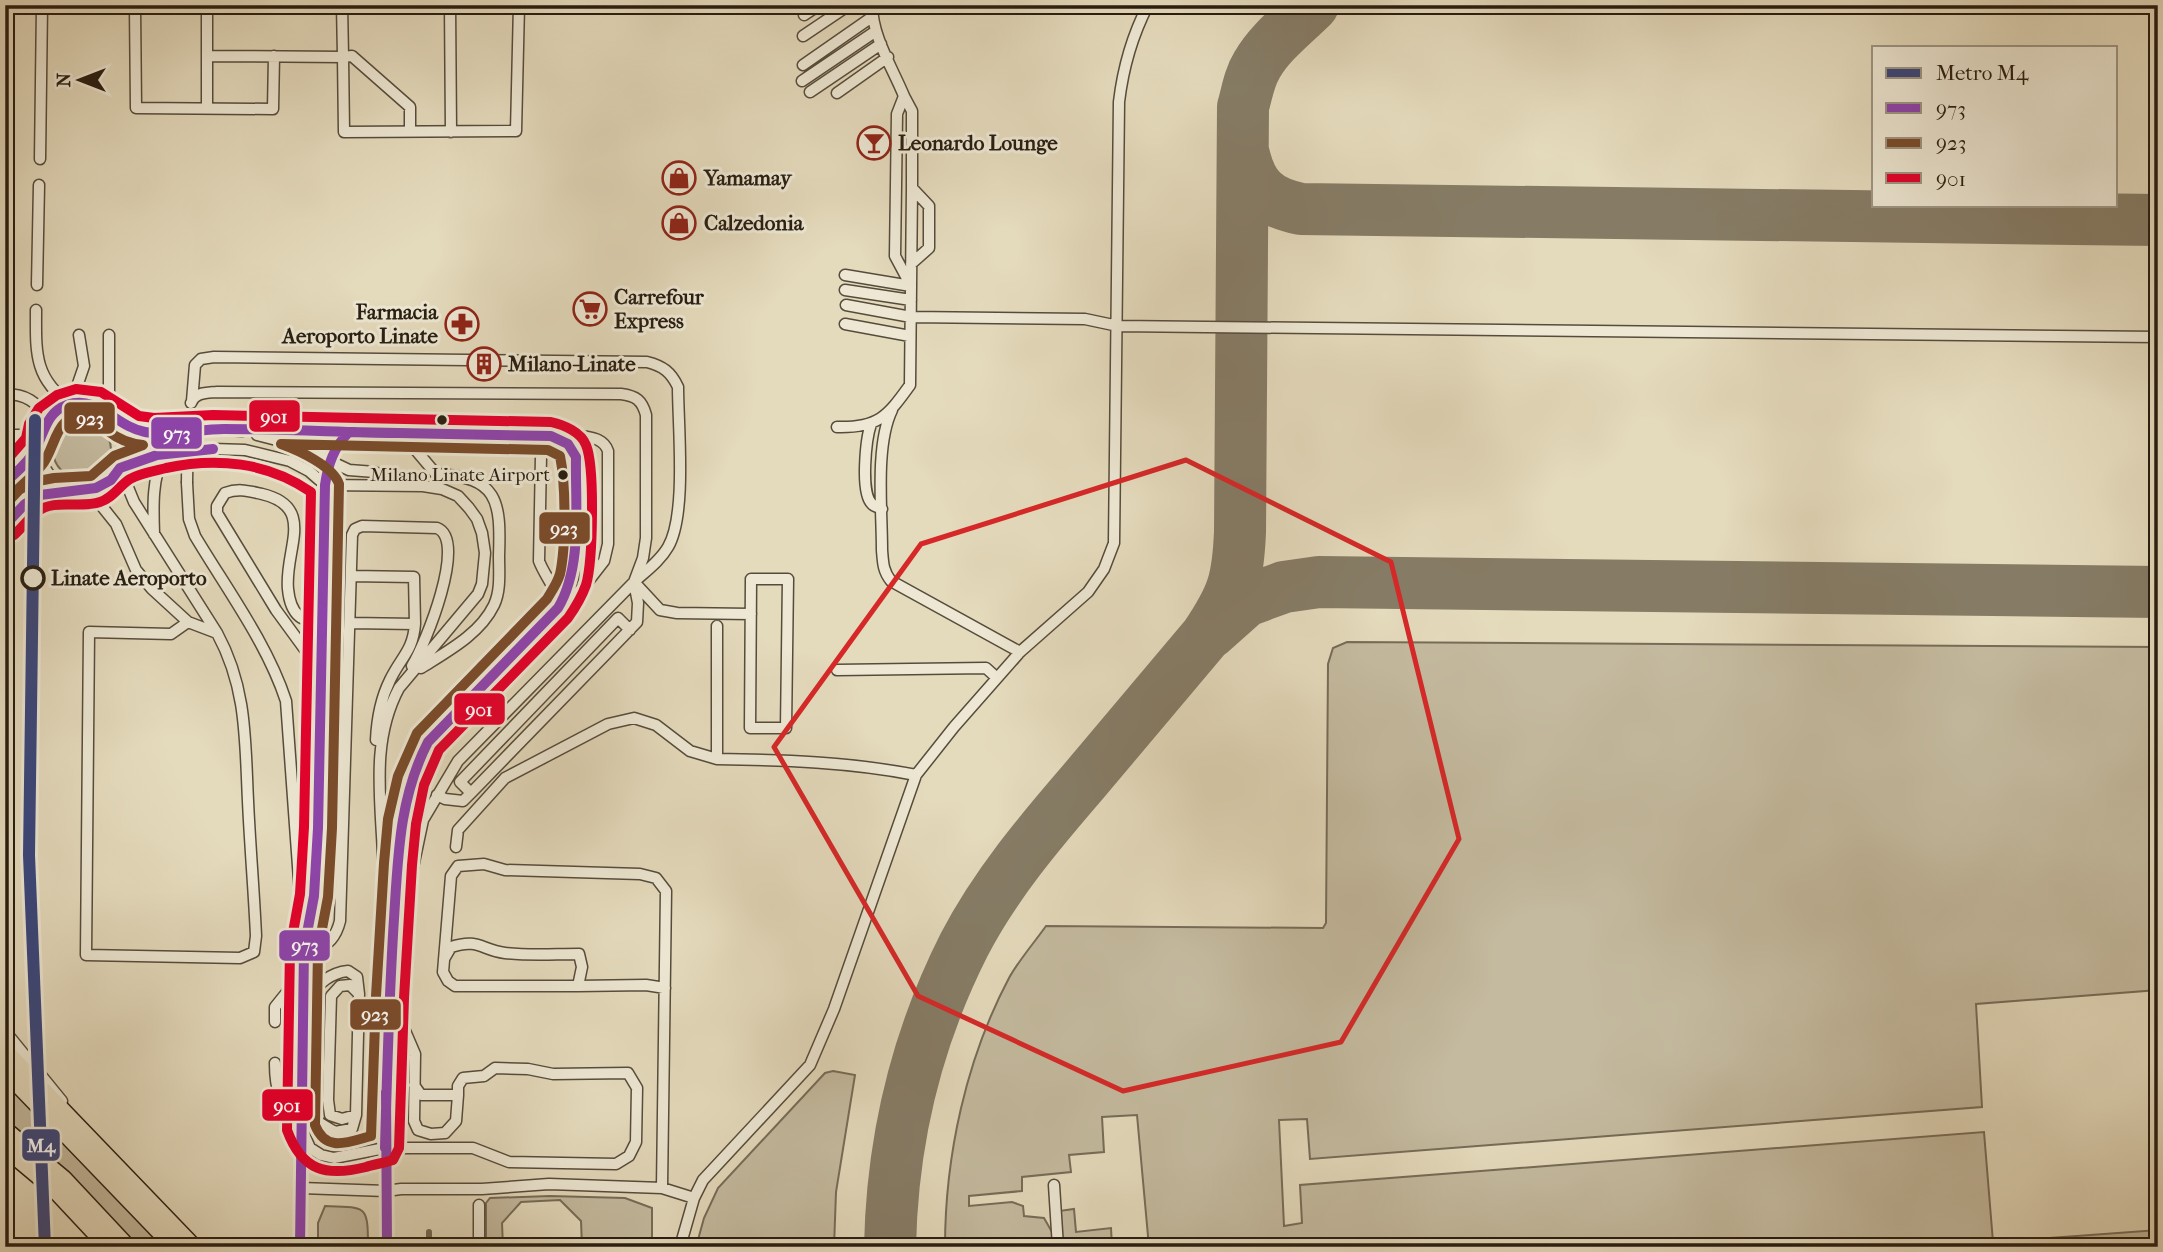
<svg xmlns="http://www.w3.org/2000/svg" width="2163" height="1252" font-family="'IM FELL French Canon',serif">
<rect width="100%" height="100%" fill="#e4dabc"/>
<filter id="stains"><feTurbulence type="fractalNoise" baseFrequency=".00286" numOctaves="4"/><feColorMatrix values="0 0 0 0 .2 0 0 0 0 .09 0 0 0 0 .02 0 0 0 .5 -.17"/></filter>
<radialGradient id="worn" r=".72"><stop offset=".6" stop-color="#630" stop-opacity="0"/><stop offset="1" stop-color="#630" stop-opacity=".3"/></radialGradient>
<path fill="#c4ba9f" stroke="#766c58" stroke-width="2" d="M53 450a29 29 0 1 1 58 0a29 29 0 1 1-58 0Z
M1347,642L2158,647V990L1976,1004L1982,1107L1310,1159L1307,1119L1279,1120L1284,1226L1302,1223L1300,1185L1984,1132L1993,1242L2158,1230V1247H1149L1137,1115L1102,1117L1104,1152L1069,1155L1071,1172L1022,1177V1191L969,1196V1206L1012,1202L1023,1206L1024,1216L1044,1218L1052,1232L1054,1247H945C945,1156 966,1059 1009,978C1019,960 1034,943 1046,926L1323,928L1326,923L1328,664L1333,648Z
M833,1071L855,1075L836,1192L834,1247H696L704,1218L718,1188L825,1073Z
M5,1077L168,1247H136L68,1175L5,1122Z
M550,1196L625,1198L652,1208V1247H582L581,1221L560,1200L521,1202L502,1223L503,1247H486V1203L490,1198Z
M325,1206C366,1208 368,1203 368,1247H318V1223Z
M1074,1209L1076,1232L1111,1228L1112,1247H1062L1059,1211Z"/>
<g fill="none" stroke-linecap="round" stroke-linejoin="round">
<path stroke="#726855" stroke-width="6" d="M429,1247V1232"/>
<path stroke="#867c66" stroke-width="52" d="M1243,151C1251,187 1265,202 1301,209L2158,220
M1210,633L1246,601L1284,587L1319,582L2158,592
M890,1247C892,1141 916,1040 964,945C995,885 1039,833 1083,782C1124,733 1165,684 1206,636C1233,596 1238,580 1240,532L1243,107C1247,93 1249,78 1257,65C1270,42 1294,24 1313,5"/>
<defs>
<path id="service" d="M450,5L451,132
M872,5C872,36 892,67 904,96L897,114L895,256L911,286
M135,7L136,108L273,109L274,56
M804,15L819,5
M803,36L849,5
M207,56L343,57L342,5
M803,65L872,17
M802,81L876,31
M810,92L881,44
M837,93L888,57
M904,96L912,111V188L929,206V248L911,264
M207,108V5
M410,131V107L352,56L343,57L344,132L516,131L519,5
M40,159L42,5
M845,275L911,286
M37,285L39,185
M845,290L911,300
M846,305L911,317L1085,319L1118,326L2158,337
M36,310C36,350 33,379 71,404L84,366L79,335
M845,324L910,336
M109,335V412
M5,394C27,394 35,402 49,418
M192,401L195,365L201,359L214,357L647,362C663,366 671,372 678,387C678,426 687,515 668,547C660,561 646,571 634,582L458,761L423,820L397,943
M191,403C195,392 207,393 217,392L621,394C636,396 642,400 646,415V538L643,558L634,582L638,603L637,622L609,651L471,793L460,782L618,618L630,630
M892,410C875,445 882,510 882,550C883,563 883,571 891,581L1020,652
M118,421L142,431L171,432
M871,424C866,438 860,493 872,504C874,507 879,507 882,509
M837,427C878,428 887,417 910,385L912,188
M213,429L242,431
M238,430L582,436C593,438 604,439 608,451V544L604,561L583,588L558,608L444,723C434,735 423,747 416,762C399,799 399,853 396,894C387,1011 385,1129 387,1247
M397,433L414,448L436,474C498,477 501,500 499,556C499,572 501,590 494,605C480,634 448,651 421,668
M5,435H40
M257,435L296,445L349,470L375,472L391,485
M530,435L541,456L539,561C546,579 557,587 558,607
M555,437L572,448L576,464L573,578L562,601
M212,449L245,450L290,461L309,471L325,485L423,486L442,489L458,496L469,508L477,519L482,533L485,553L482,584L478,594L399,688C374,735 379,784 382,836C384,870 385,905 387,939
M120,468L134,502L217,633C247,688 245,740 248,801C250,846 254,891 256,936L254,952L240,958L86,955L89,632L171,634L188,622L217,633
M120,468L157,455L171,452
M5,482L24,464L38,444
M187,483L189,519L195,536C226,588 267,643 286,701L304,949L300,1247
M80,491L100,504L116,524L136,570L152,589L188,622
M5,525C16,516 24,501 37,496C70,483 123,503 126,448C127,433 119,419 107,411C97,403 84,401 71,404C24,416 30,478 74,490
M154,534C153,506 152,479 164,453
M351,576L414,577L415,624L351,623
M751,579H788L786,728H750Z
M634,582L660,610L677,613L751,614
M837,670L986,668L997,678
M322,673L276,610L217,513V506L225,493C239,488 248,491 262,494C317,507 284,550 288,589C290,611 304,633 323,609
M376,740C377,719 381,698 390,680C401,657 413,651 415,624
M916,775L954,727L1020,652L1088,592L1104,569L1114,543L1119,102C1123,68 1132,36 1148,5
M437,795L445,799L463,801L471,793
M456,847L458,830L505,778L608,724L634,718L656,725L690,751L717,759
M308,931C318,877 318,822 319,767C322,673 322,579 325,485C328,464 333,447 349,432
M304,959C322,945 334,945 340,921L352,535L355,529L362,526L437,528C468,540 425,645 412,666
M444,959L451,947C479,938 481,950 505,953C529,956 554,954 579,954L582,967L578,986H455L448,981L443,972L451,876L458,866L484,864L505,870L640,874L656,878L666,891L662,1188
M578,986L646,985L665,988
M390,996L415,1054L414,1121L418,1130L431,1134L445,1133L456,1121L458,1095
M275,1022V1007L304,971
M5,1031L62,1101
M275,1063C275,1093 279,1098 301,1119
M301,1104L320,1123L335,1132L352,1129L356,1115L359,994L357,977L348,971C327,973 317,987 303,1002
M356,1115L342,1119L330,1115L328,1100L331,996L340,986L350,985L359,994
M303,1132L310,1148L321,1155L334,1158L385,1148H473L509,1162L616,1164L629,1156L636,1142L637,1088L628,1073L553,1074L528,1069L495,1068L484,1076L463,1078L458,1086V1095H421L414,1085
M1054,1185L1058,1247
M301,1188L386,1191L401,1189H482L549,1184L662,1188L694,1198
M479,1205V1247
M680,1247L694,1198L703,1180L810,1065L834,1009L916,775C850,762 783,760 717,759V626"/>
<path id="primary" d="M5,1061L184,1247
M5,1139L59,1184L118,1247"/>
</defs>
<use href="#service" stroke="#564c3c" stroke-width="13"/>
<use href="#primary" stroke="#271d11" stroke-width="33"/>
<use href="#service" stroke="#ede7d3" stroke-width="10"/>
<use href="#primary" stroke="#e4dabc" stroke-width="30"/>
<defs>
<path id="service-bridge" d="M187,483L188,413"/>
</defs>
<use href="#service-bridge" stroke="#564c3c" stroke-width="13" stroke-linecap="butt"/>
<use href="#service-bridge" stroke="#ede7d3" stroke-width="10"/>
<defs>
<path id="bus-1" d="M5,482C15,474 24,466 32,455C44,438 44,413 67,405C98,394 116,427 145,432C170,437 199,429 224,429C281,429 338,432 395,433
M5,525L25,504L40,495L96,488L111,480L120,468L157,455L213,449
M386,1092L387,1247
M300,1247L304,949L314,896L318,828L325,485C328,464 334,447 349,432L551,436L568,444L576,457C575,505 583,566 558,608L428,742C399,798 398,857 394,919C389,995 387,1071 385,1148"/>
<path id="bus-2" d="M281,444L548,450L560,456C566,485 566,546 560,574C557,584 551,592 547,599L417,733L398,776L388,819L384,863L376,996L371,1136C348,1142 326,1153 315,1125L318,950L328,897L332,828L339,484C333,466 298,450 281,444Z
M5,505L19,490L33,482L54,478L91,476L114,456L143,445C131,444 118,439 108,431C103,427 99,420 91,418C55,409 57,446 42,465C34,475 24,483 15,492"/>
<path id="bus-3" d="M5,462L26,438L29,424L39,408L57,395L76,389L101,392L139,416L154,418L213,415L551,422C564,425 581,432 586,445C595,467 593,561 586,585C582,596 575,608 568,618L439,750L424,785L416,824L412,865L404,998L399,1148L393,1160C384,1163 375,1164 366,1167C326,1177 302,1171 287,1130L290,949L300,894L304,827L311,492C268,462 216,457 166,468C155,471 140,473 130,479C119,486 113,498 100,502C80,509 54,498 37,512C28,519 22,528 14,535"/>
</defs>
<use href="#bus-1" stroke="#ede7d3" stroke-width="16"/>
<use href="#bus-2" stroke="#ede7d3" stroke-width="16"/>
<use href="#bus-3" stroke="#ede7d3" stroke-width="16"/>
<use href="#bus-1" stroke="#8e44ad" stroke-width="10"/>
<use href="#bus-2" stroke="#7a4b2a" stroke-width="10"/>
<use href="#bus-3" stroke="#e4002b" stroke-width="10"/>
<defs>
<path id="metro-1" d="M35,420L29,855L45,1247"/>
</defs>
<use href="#metro-1" stroke="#ede7d3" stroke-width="18"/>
<use href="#metro-1" stroke="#39477d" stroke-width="12"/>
</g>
<path fill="none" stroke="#d62828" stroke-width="5" stroke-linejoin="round" d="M1186,460L1391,562L1459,839L1341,1042L1123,1091L918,996L774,747L921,544Z"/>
<defs>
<symbol id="bar-ring" viewBox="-11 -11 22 22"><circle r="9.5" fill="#ede7d3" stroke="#8f2418" stroke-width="1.5"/><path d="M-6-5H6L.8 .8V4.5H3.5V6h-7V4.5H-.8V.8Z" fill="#8f2418"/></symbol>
<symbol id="shop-ring" viewBox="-11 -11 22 22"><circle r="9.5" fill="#ede7d3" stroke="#8f2418" stroke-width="1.5"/><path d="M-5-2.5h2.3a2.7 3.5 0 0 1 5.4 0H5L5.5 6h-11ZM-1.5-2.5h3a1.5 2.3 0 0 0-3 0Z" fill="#8f2418"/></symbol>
<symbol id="supermarket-ring" viewBox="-11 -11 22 22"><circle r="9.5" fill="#ede7d3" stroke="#8f2418" stroke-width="1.5"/><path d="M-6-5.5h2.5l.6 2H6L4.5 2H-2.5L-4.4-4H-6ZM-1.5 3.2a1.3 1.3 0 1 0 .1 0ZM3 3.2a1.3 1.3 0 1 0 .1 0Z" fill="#8f2418"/></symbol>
<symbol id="pharmacy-ring" viewBox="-11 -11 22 22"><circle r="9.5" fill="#ede7d3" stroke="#8f2418" stroke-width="1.5"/><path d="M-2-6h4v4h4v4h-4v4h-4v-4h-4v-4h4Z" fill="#8f2418"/></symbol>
<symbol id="building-ring" viewBox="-11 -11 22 22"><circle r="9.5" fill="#ede7d3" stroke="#8f2418" stroke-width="1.5"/><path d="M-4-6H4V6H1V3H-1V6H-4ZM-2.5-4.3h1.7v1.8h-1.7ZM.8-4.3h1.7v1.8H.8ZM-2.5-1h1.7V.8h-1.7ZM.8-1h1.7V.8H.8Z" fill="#8f2418"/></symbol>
</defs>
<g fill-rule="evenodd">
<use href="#bar-ring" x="855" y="124" width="38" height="38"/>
<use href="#shop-ring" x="660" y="159" width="38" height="38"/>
<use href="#shop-ring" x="660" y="204" width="38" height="38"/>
<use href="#supermarket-ring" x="571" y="290" width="38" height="38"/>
<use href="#pharmacy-ring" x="443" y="305" width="38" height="38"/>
<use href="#building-ring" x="465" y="345" width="38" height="38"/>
</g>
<g fill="#271d11" stroke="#ede7d3" stroke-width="2.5">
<circle cx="442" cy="420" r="6"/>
<circle cx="563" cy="475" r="6"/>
</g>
<circle fill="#ede7d3" stroke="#271d11" stroke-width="3.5" cx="33" cy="578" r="11"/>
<g text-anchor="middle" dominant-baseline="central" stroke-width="6" stroke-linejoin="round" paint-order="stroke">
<g font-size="19" fill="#271d11" stroke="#ede7d3" text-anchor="end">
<text x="550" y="475">Milano Linate Airport</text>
</g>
<g font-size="21" font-weight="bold" fill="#271d11" stroke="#ede7d3" text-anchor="start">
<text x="898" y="143">Leonardo Lounge</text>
<text x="704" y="178">Yamamay</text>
<text x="704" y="223">Calzedonia</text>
<text x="614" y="297">Carrefour<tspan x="614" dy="24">Express</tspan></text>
<text x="438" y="312" text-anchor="end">Farmacia<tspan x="438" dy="24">Aeroporto Linate</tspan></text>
<text x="508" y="364">Milano-Linate</text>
</g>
<g font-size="21" font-weight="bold" fill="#271d11" stroke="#ede7d3" text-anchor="start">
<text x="51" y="578">Linate Aeroporto</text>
</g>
</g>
<g stroke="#ede7d3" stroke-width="2.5">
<rect x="248" y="399" width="53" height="34" rx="7" fill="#e4002b"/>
<rect x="63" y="401" width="53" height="34" rx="7" fill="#7a4b2a"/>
<rect x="150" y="416" width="53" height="34" rx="7" fill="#8e44ad"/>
<rect x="538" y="511" width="53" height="34" rx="7" fill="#7a4b2a"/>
<rect x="453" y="692" width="53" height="34" rx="7" fill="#e4002b"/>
<rect x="278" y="929" width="53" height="33" rx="7" fill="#8e44ad"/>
<rect x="349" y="998" width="53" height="33" rx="7" fill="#7a4b2a"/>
<rect x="261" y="1088" width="53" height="34" rx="7" fill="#e4002b"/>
<rect x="21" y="1128" width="40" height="34" rx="7" fill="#39477d"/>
</g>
<g font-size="19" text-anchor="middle" font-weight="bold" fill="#fff">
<text x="274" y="423">901</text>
<text x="90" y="425">923</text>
<text x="177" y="440">973</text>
<text x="564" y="535">923</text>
<text x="479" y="716">901</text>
<text x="305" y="952">973</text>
<text x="375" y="1021">923</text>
<text x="287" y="1112">901</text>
<text x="41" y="1152">M4</text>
</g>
<rect width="2163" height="1252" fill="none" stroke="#e4dabc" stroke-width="28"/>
<rect x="7" y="7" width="2149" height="1238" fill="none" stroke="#271d11" stroke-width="3.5"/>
<rect x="14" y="14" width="2135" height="1224" fill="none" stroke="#271d11" stroke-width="2"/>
<rect x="1872" y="46" width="245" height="161" fill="#ede7d3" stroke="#9e9685" stroke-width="2"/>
<rect x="1886" y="68" width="35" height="10" fill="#39477d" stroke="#9e9685" stroke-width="2"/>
<text x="1936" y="80" font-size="21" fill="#271d11">Metro M4</text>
<rect x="1886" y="103" width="35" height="10" fill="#8e44ad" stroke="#9e9685" stroke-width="2"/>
<text x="1936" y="116" font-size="21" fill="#271d11">973</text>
<rect x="1886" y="138" width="35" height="10" fill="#7a4b2a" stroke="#9e9685" stroke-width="2"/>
<text x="1936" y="150" font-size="21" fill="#271d11">923</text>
<rect x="1886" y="173" width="35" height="10" fill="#e4002b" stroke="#9e9685" stroke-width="2"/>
<text x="1936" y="186" font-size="21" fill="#271d11">901</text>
<g transform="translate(80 80) rotate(270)" stroke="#ede7d3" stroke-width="5" paint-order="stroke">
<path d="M0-5L12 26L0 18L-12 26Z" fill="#271d11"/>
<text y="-10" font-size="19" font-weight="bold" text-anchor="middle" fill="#271d11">N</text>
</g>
<rect width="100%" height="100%" filter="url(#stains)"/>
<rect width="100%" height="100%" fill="url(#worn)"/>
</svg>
